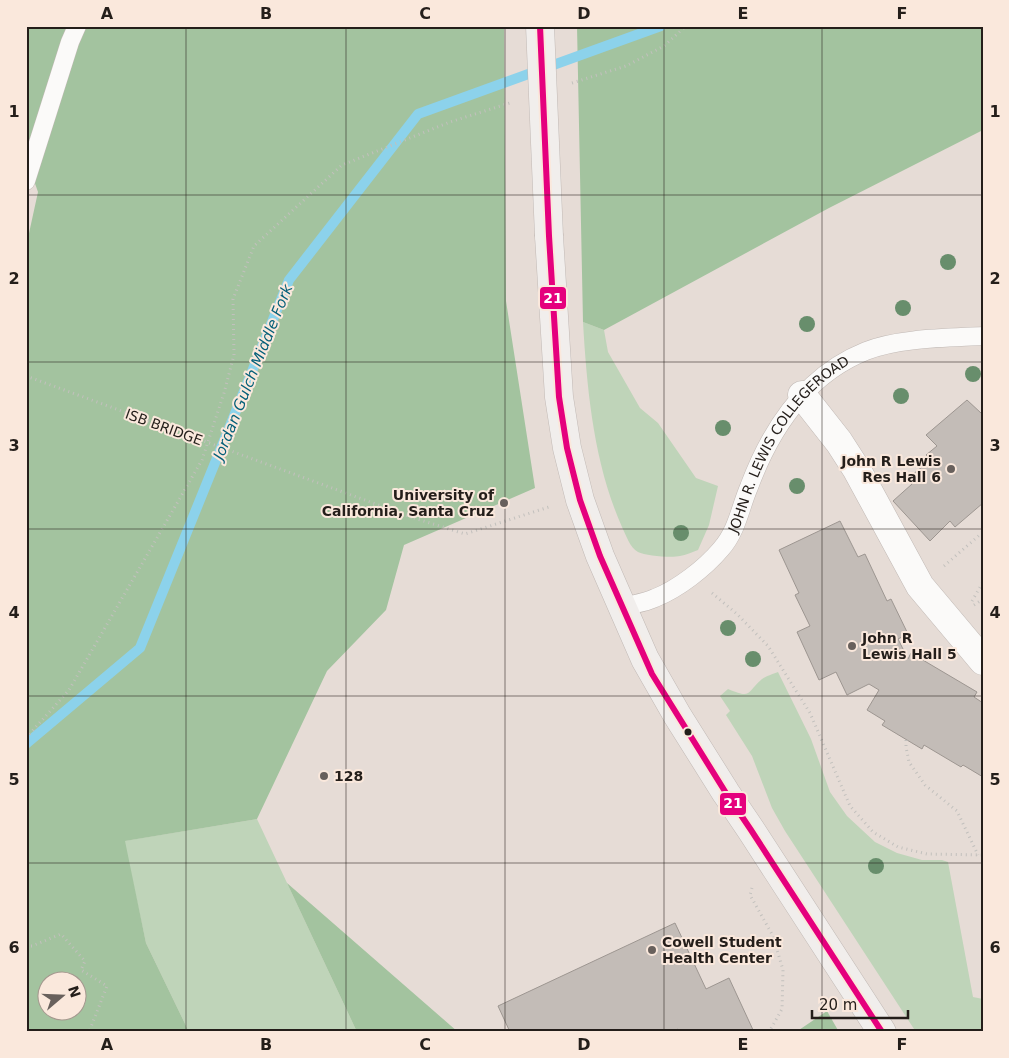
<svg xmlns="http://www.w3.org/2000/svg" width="1009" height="1058" font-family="'DejaVu Sans',sans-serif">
<rect width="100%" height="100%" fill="#e6dcd6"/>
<path fill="#bfd4b9" d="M583,322L604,330L608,352L640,408L658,423L696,478L718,486L709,525L698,550C692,552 686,555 680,556C672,558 646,556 638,552C630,548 626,535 622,527C594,464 587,391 583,322Z
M778,672L811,739L830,792L847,816L875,842L897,853L922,860H942L948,862L973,997L983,999V1032H916L785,831L772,808L752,756L726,715L730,711L720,696L728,689C752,699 746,693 762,679C766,676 773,674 778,672Z
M257,819L357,1032H189L146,943L124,841Z"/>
<path fill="#a3c39f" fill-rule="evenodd" d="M26,26H504L506,301L535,488L404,545L386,610L327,671L257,819L125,841L146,943L189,1032H26V247L38,192L26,158ZM48,980H78V1010H48Z
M577,26H983V130L829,208L604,330L583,322Z
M287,883L458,1032H357Z
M827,1011L839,1032H796Z"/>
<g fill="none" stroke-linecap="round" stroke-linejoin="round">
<path stroke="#8cd2eb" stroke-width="10" d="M26,744L140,648L289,280L418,114L661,26"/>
</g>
<path fill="#c3bcb7" stroke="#9d9691" d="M967,400L981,413L983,412V503L955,527L950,521L930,541L893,501L912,484L908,478L931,460L926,455L937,446L926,435Z
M840,521L858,557L865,554L887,601L891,599L908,634L898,639L908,659L911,653L977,692L974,697L983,703V777L963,765L961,767L924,745L922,749L882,725L885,721L867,710L879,690L869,684L847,695L836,672L819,680L797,632L810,626L795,595L799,593L779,550Z
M675,923L706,989L729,978L754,1032H679L678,1029L673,1032H510L498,1006Z"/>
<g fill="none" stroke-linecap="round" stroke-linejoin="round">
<defs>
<g id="lane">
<path d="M26,181L70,42L77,26"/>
<path id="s1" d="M622,607C633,604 644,603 655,598C678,589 705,568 721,549C737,531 740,508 749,487C771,428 806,375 866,351C899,338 947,338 983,336"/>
</g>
<path id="street" d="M802,395L839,442L857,470L920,586L983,661"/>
<path id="secondary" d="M549,236L559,397L567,448L580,500L600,556L645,659L677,715L726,793L751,830L882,1032"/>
</defs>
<use href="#lane" stroke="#c1b9b5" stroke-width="19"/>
<use href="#street" stroke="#c1b9b5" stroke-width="29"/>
<use href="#secondary" stroke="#c1b9b5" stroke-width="29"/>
<path stroke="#c2c0bd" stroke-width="3" stroke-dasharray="1 4" stroke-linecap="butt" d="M572,83L626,66L664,46L686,26
M414,518L465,534L552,506
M944,566L983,532
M712,593L737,614L768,646L810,713L850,806L873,832L898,847L927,854L983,855
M972,601L983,582
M974,605L983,599
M26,738L69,690L202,460L224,393L234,355L233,299L254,246L342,165L450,122L513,102
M906,740V747L909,762L925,785L957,811L978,855
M752,888L750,895L773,936L783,970L782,1009L769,1032
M26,946H32L61,934L85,961L81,970L107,986L89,1032"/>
<use href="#lane" stroke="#fbfaf9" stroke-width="18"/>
<use href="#street" stroke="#fbfaf9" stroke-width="28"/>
<use href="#secondary" stroke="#f1eeec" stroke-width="28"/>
<defs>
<path id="secondary-bridge" d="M540,26L549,236"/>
</defs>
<use href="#secondary-bridge" stroke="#c1b9b5" stroke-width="29" stroke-linecap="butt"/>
<path stroke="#c2c0bd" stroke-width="3" stroke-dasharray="1 4" stroke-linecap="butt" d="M26,376L414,518"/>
<use href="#secondary-bridge" stroke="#f1eeec" stroke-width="28"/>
<defs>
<path id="bus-1" d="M540,26L549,236L559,397L567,448L580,500L600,556L652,674L726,793L751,830L882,1032"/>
</defs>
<use href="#bus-1" stroke="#fae8dc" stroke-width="10"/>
<use href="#bus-1" stroke="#e5007d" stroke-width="6"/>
</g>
<g fill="#688e6c">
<circle cx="948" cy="262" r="8"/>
<circle cx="903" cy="308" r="8"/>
<circle cx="807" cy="324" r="8"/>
<circle cx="973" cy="374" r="8"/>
<circle cx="901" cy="396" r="8"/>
<circle cx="723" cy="428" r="8"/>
<circle cx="797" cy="486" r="8"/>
<circle cx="681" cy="533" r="8"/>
<circle cx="728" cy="628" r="8"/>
<circle cx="753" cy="659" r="8"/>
<circle cx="876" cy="866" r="8"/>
</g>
<path fill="none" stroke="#241e1a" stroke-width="1" stroke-opacity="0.55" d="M186,26V1032M346,26V1032M505,26V1032M664,26V1032M822,26V1032M26,195H983M26,362H983M26,529H983M26,696H983M26,863H983"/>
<g fill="#68605c" stroke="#fae8dc" stroke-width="2">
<circle cx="951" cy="469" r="5"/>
<circle cx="504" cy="503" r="5"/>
<circle cx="852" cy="646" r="5"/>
<circle cx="324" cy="776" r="5"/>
<circle cx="652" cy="950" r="5"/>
</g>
<circle fill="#241e1a" stroke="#fae8dc" stroke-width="2" cx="688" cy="732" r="4.5"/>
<g text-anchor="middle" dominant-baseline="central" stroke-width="4" stroke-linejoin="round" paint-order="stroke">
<g font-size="14" fill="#241e1a" stroke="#fae8dc">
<text transform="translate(164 427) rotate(20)">ISB BRIDGE</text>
<text stroke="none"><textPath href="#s1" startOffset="244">JOHN R. LEWIS COLLEGEROAD</textPath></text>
</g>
<g font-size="14" font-weight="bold" fill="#241e1a" stroke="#fae8dc" text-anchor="start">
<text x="941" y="461" text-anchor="end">John R Lewis<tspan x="941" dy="16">Res Hall 6</tspan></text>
<text x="494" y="495" text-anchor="end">University of<tspan x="494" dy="16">California, Santa Cruz</tspan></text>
<text x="862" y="638">John R<tspan x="862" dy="16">Lewis Hall 5</tspan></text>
<text x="334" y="776">128</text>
<text x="662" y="942">Cowell Student<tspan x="662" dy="16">Health Center</tspan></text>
</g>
<g font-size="15" font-style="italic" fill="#045f79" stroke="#fae8dc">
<text transform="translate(253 372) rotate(-68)">Jordan Gulch Middle Fork</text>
</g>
</g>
<g stroke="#fae8dc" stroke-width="2">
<rect x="539" y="286" width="28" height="24" rx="5" fill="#e5007d"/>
<rect x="719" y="792" width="28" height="24" rx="5" fill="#e5007d"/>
</g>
<g font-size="14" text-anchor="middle" font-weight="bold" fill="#fff">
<text x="553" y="303">21</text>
<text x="733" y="808">21</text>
</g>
<rect width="1009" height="1058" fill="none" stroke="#fae8dc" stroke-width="55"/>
<g transform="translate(62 996) rotate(71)"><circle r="24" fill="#fae8dc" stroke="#a4978e"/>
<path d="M0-4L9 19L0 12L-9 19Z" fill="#68605c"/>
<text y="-8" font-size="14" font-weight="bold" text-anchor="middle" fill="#241e1a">N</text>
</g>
<path d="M812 1010v8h96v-8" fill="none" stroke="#241e1a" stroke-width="2.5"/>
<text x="819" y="1010" font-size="15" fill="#241e1a" stroke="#fae8dc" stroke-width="4" paint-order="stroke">20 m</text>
<rect x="28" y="28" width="954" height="1002" fill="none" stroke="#241e1a" stroke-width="2"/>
<g font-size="16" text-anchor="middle" font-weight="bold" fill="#241e1a">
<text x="107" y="19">A</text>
<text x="266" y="19">B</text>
<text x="425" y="19">C</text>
<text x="584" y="19">D</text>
<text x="743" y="19">E</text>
<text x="902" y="19">F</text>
<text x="14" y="117">1</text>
<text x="995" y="117">1</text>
<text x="14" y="284">2</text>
<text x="995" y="284">2</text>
<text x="14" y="451">3</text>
<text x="995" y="451">3</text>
<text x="14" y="618">4</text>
<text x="995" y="618">4</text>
<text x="14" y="785">5</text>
<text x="995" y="785">5</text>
<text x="14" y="953">6</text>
<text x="995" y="953">6</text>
<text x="107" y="1050">A</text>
<text x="266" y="1050">B</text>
<text x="425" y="1050">C</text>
<text x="584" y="1050">D</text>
<text x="743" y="1050">E</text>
<text x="902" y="1050">F</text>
</g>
</svg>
